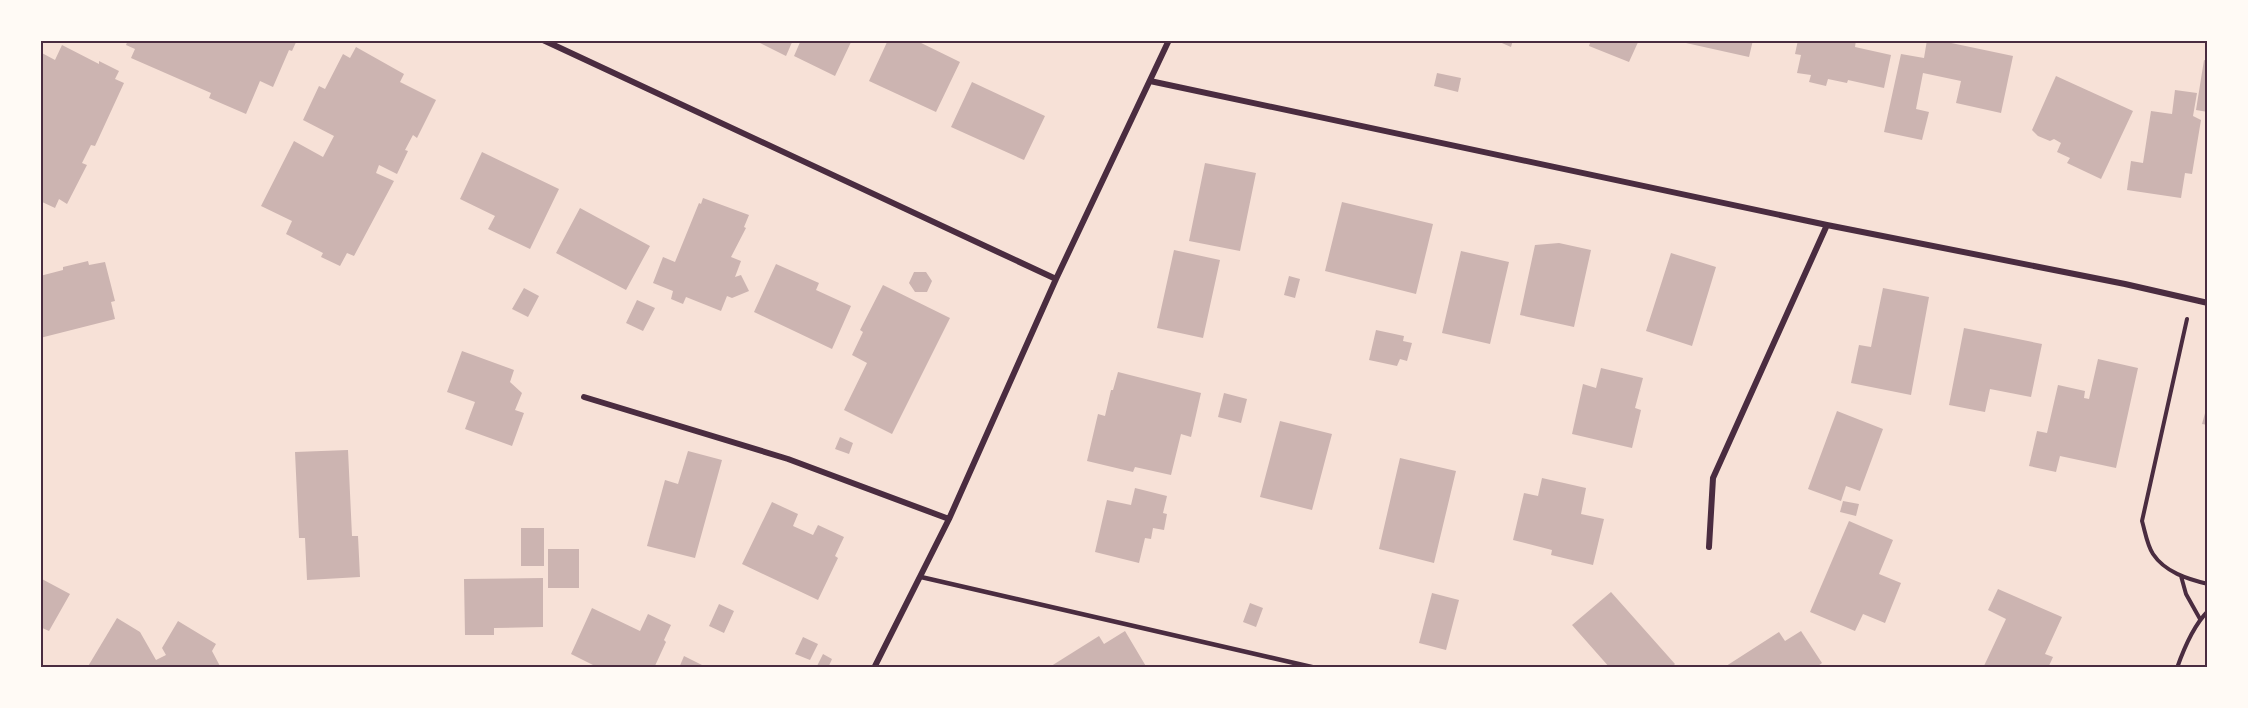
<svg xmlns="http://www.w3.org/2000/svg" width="2248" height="708" font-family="'Noto Sans',sans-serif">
<rect width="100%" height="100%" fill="#f7e1d7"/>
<path fill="#ccb4b1" d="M128,40H297L292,51L289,50L273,87L260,81L246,114L209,98L211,93L131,58L135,49L126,45Z
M754,40H793L786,56Z
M801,40H852L835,76L794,56Z
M888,40H915L960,62L936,112L869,81Z
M1495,40H1513L1511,47Z
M1591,40H1639L1629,62L1589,46Z
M1686,40H1753L1749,57L1686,43Z
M1798,40H1856L1855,47L1891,55L1884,88L1848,80L1847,83L1828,79L1826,86L1809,82L1811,75L1797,73L1801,55L1795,54Z
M1927,40H1937L2013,56L2001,113L1956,103L1961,81L1923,73L1916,109L1929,112L1922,140L1884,132L1901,54L1924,58Z
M62,45L99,64V61L119,71L115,79L124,83L95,146L91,145L82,163L87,165L67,204L59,199L55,208L40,201V52L55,60Z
M356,47L404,74L400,82L436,100L417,138L413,135L405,150L408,151L397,174L379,165L376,173L394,181L354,256L347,253L340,266L321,257L323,253L286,234L292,221L261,206L294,141L323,157L334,136L303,120L319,86L325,89L343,54L350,58Z
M2204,60L2208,61V112L2196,110Z
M1437,73L1461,78L1458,92L1434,86Z
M2056,76L2133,111L2101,179L2067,163L2070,158L2057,152L2061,143L2054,139L2050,141L2038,136L2032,130Z
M972,82L1045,116L1024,160L951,127Z
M2175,90L2197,93L2193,116L2201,120L2192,174L2185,173L2181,198L2127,190L2131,161L2143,163L2151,111L2172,114Z
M482,152L559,189L530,249L488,229L495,216L460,199Z
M1205,163L1256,173L1240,251L1189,241Z
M703,198L749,215L744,227L746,228L731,257L741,261L735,277L741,275L749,291L732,298L727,296L721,311L686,297L683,304L671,299L673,291L653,283L663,257L675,262L699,203L701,204Z
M1342,202L1433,224L1416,294L1325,271Z
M580,208L650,246L626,290L556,253Z
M1559,243L1591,250L1574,327L1520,315L1535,245Z
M1174,250L1220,260L1203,338L1157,328Z
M1461,251L1509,262L1490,344L1442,333Z
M1671,253L1716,267L1692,346L1646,331Z
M88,261L89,265L105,262L115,301L111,302L115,319L40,338V276L63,270V267Z
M776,264L819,283L816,290L851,306L832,349L754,312Z
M914,272H926L932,281L927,292H915L909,283Z
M1289,276L1300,279L1295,298L1284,295Z
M883,285L950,318L892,434L844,410L867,363L852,355L863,332L860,330Z
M524,288L539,296L528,317L512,309Z
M1883,288L1929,297L1911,395L1851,383L1859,345L1871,347Z
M637,300L655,308L643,331L626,323Z
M1964,328L2042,344L2031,397L1990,389L1985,412L1949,405Z
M1376,330L1404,336L1403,341L1412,343L1407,361L1400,359L1397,366L1369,360Z
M462,351L514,370L510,382L522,393L515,410L524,413L512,446L465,429L475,402L447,392Z
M2098,359L2138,368L2116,468L2060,456L2056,472L2029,466L2037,431L2047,433L2058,385L2085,391L2084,398L2089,399Z
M1601,368L1643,378L1635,408L1641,410L1632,448L1572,434L1583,384L1596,388Z
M1118,372L1201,393L1191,437L1181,434L1171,475L1135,467L1133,472L1087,461L1098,414L1105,416L1111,390H1113Z
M1224,393L1247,399L1241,423L1218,417Z
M2207,406H2208V425L2202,424Z
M1837,411L1883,429L1860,491L1846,486L1841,501L1808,489Z
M1280,421L1332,434L1312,510L1260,497Z
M840,437L853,443L849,454L835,449Z
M348,450L352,536H358L360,577L307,580L305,538H299L295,452Z
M688,451L722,460L695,558L647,546L665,480L678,484Z
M1400,458L1456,471L1434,563L1379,549Z
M1542,478L1586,488L1581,514L1604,519L1593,565L1551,555L1552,550L1513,540L1524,493L1538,496Z
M1135,488L1167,496L1163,513L1167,514L1164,530L1153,528L1151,539L1145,538L1139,563L1095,552L1107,500L1131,505Z
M1843,501L1859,504L1856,516L1840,512Z
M772,502L798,514L793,526L813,535L818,525L844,537L835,556L838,558L818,600L742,564Z
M1849,521L1893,540L1879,574L1901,583L1885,623L1863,614L1855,631L1810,612Z
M521,528H544V566H521Z
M548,549H579V588H548Z
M40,578L70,594L49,631L40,627Z
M543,578V627L494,628V635H465L464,579Z
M1998,589L2062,617L2045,654L2053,657L2048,668H1983L2006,619L1988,610Z
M1611,592L1675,664L1671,668H1610L1572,625Z
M1432,593L1459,600L1446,650L1419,643Z
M1250,603L1263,608L1256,627L1243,622Z
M719,604L734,611L724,633L709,626Z
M592,608L640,631L648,614L671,625L664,640L666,642L654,668H599L571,654Z
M117,618L140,632L156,660L166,655L162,648L178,621L216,644L212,651L221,668H87Z
M1125,631L1147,668H1048L1099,636L1104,644Z
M1801,631L1822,663L1815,668H1723L1779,632L1785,641Z
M803,637L818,644L810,660L795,654Z
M823,654L832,659L828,668H816Z
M684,656L708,668H679Z"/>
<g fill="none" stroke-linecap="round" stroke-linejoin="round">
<path stroke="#4a2c40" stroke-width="4" d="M2187,319L2142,521C2145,531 2147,545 2153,554C2165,572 2187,579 2208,584
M2181,576L2186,594L2200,619
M2177,668C2184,648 2193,626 2208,611"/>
<path stroke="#4a2c40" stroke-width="4.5" d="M921,577L1316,668"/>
<path stroke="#4a2c40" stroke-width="6" d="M543,40L1056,279
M1150,81L1827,225L2125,284L2208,303
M584,397L788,459L949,519
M1709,547L1713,478L1827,225
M874,668L949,519L1056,279L1169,40"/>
</g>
<rect width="2248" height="708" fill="none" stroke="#fffaf5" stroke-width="84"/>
<rect x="42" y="42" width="2164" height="624" fill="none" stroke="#4a2c40" stroke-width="2"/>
</svg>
